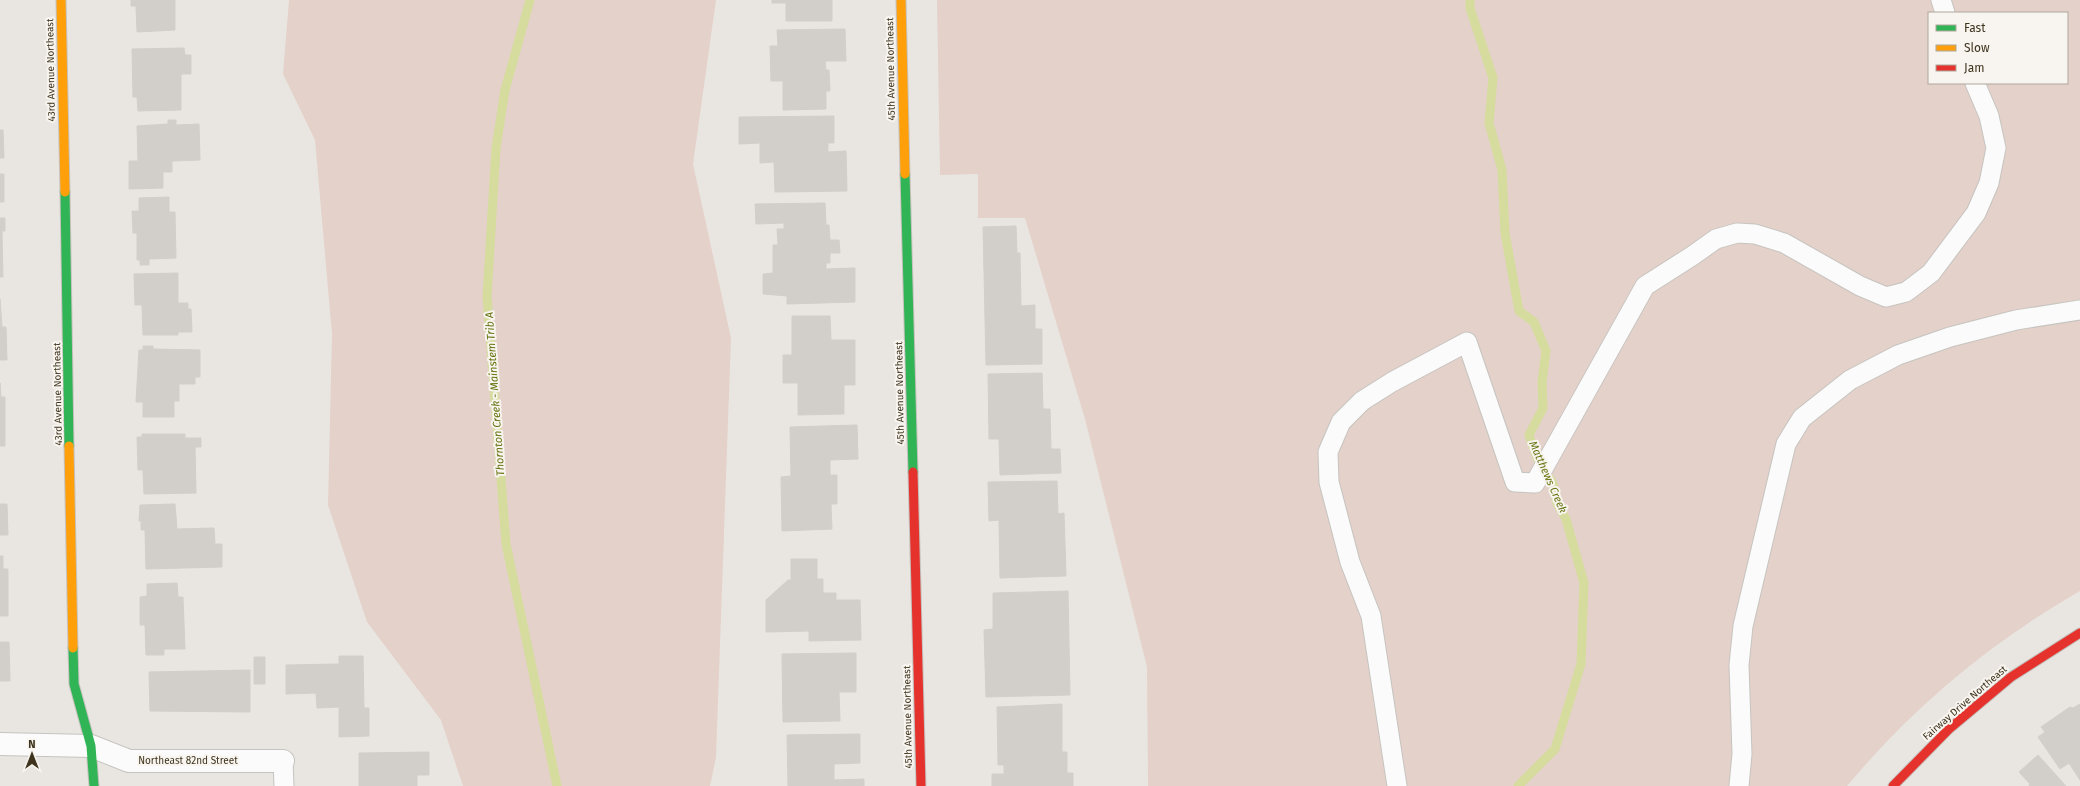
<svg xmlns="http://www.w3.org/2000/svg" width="2080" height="786" font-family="'Fira Sans',sans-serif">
<rect width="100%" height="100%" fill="#e9e6e2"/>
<path fill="#e4d1c9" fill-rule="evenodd" d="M289,0H716L693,164L731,338L716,757L710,786H463L441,720L367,622L328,505L332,334L315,140L283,74Z
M937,0H2080V591C1991,642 1913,707 1847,786H1148L1147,667L1085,419L1025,218H978V174L940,175ZM1929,13H2067V83H1929Z"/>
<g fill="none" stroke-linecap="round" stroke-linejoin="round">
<path stroke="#d5dc9d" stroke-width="9" d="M530,0L505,90L496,148L487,297L506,544L557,786
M1470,0V8L1493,78L1489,123L1502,170L1505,233L1519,311L1534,322L1546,351L1542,382L1543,408L1529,435L1538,460L1553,484L1557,503L1566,519L1584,583L1581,664L1555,749L1518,786"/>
</g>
<path fill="#d2cfca" stroke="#d2cfca" d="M131,0H175V30L137,32L136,6H131Z
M772,0H832V21H786V3H772Z
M845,29L846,61H825L826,70H829L830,91H826V109L783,110V81H771L770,46H778L777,30Z
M184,48L185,55H191V74H181V110L138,111L137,97H133L132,49Z
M834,116V143H828V152L846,151L847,191L775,192L774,162L760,163V143L739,144V117Z
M168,120H176V125L199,124L200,160L172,161V172H163V188L129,189V161H138L137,126L168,124Z
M0,130H3L4,158H0Z
M0,174H4V202H0Z
M169,197V212H175L176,258L149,259V265H140V260H137V233H133L132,211H139V198Z
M825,203L826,225H829L830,240H839L840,253H830V263H826V269L855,268V302L787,304V296L763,294V274L773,273V245H778L777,229H784V223L756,224L755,204Z
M0,218H5V231H2L3,277H0Z
M1016,226L1017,253H1020L1021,306L1035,305V329H1042V364L986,365L983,227Z
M178,273V303H188V309H191L192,332H178V335H143L142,305H135L134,274Z
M0,299L2,327H6L7,360H0Z
M792,316H830L831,340H855V385H844V414L798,415V383H783V355H792Z
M143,346H153V349L200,350V377H195V384H179V401H174V417H143V402H136L139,350H143Z
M1042,373L1043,409H1050L1051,449H1060L1061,473L1000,475L999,439H989L988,374Z
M0,383L1,397H5V446H0Z
M857,425L858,459L830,460V475H837V504H831L832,529L782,531L781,477L791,476L790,427Z
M142,434H185V438H201V447H195L196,493L144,494L143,470H138L137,437H142Z
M1057,481L1058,514L1064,513L1066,576L1000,578L999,520L989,521L988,482Z
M0,504H7L8,535H0Z
M175,504L177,529L214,528L215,544H222V567L146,569L145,530H141V521H139L140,505Z
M0,556H3V569H8V616H0Z
M791,559H817V579H823V593H836V600H860L861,640L809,641V631L766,632V600L788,580H791Z
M177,583L178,597H183L185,649H164V655H146L145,625H140V597L147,596V584Z
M1068,591L1070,695L986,697L984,630L993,629V593Z
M0,642H9L10,681H0Z
M856,653V692H839L840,721L783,722L782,654Z
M339,656H363L364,708H369V736L339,737V707L317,708L316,693L286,694V665L339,664Z
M254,657H265V684H254Z
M250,670V712L150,711L149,672Z
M1062,704V752H1067V773H1073V786H992V774H1004V765H998L997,707Z
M2080,704V780L2069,763L2060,769L2038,737L2045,732L2041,727L2070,707L2073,708Z
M860,734V763L834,764V780L864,779V786H788L787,735Z
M429,752V775H417V786H359V753Z
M2038,755L2066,786H2029L2030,784L2019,772Z"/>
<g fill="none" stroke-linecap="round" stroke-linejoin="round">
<defs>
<path id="lane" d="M1941,0L1945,13
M283,761L284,786
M1397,786L1371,616L1350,562L1329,482L1328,452L1341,422L1362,401L1392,382L1467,342L1515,482L1535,483L1645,286L1692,256L1716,239L1737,233L1755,234L1784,243L1860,286L1886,297L1906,292L1931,273L1976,213L1989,183L1996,148L1989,116L1975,83
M1739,786L1742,754L1739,665L1743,626L1786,444L1802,418L1850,380L1898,355L1950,337L2016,320L2080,310"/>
<path id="street" d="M0,744L91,746L129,761H283"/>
<path id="fast" d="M905,174L913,472
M65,192L69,446
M73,648L74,684L91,746L94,786"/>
<path id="slow" d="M61,0L65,192
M901,0L905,174
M69,446L73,648"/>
<path id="jam" d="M913,472L921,786
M1893,786L1949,729L2011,677L2080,633"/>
</defs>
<use href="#lane" stroke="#c6c4c0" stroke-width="21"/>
<use href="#street" stroke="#c6c4c0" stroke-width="24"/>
<use href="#fast" stroke="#c5c1bc" stroke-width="11"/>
<use href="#slow" stroke="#c5c1bc" stroke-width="11"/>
<use href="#jam" stroke="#c5c1bc" stroke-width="11"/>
<use href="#lane" stroke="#fcfbfb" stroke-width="19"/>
<use href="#street" stroke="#fcfbfb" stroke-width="22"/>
<use href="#fast" stroke="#30b455" stroke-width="9"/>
<use href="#slow" stroke="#ff9f0a" stroke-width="9"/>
<use href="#jam" stroke="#e5322d" stroke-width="9"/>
</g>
<g text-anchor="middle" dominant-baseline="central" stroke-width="4" stroke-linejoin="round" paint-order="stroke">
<g font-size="10" fill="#3e341e" stroke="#f8f4ef">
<text transform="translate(891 69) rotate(-91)">45th Avenue Northeast</text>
<text transform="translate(51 70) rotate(-91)">43rd Avenue Northeast</text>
<text transform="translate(900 393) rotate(-91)">45th Avenue Northeast</text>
<text transform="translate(58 394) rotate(-91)">43rd Avenue Northeast</text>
<text transform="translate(1965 703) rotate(-41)">Fairway Drive Northeast</text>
<text transform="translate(908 717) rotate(-91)">45th Avenue Northeast</text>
<text x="188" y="761">Northeast 82nd Street</text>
</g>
<g font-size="11" font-style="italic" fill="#677511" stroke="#f8f4ef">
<text transform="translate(495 394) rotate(-94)">Thornton Creek - Mainstem Trib A</text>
<text transform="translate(1548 477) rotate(66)">Matthews Creek</text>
</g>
</g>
<rect x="1928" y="12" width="140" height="72" fill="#f8f4ef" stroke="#aea79b"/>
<rect x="1936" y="25" width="20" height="6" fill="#30b455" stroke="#aea79b"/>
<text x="1964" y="32" font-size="12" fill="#3e341e">Fast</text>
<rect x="1936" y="45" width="20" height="6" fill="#ff9f0a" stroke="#aea79b"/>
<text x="1964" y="52" font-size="12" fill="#3e341e">Slow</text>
<rect x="1936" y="65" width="20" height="6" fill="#e5322d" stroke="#aea79b"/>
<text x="1964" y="72" font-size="12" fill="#3e341e">Jam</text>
<g transform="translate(32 754)" stroke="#f8f4ef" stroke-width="3" paint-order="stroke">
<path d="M0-3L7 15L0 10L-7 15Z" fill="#3e341e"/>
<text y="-6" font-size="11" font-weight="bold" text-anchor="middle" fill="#3e341e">N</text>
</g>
</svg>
